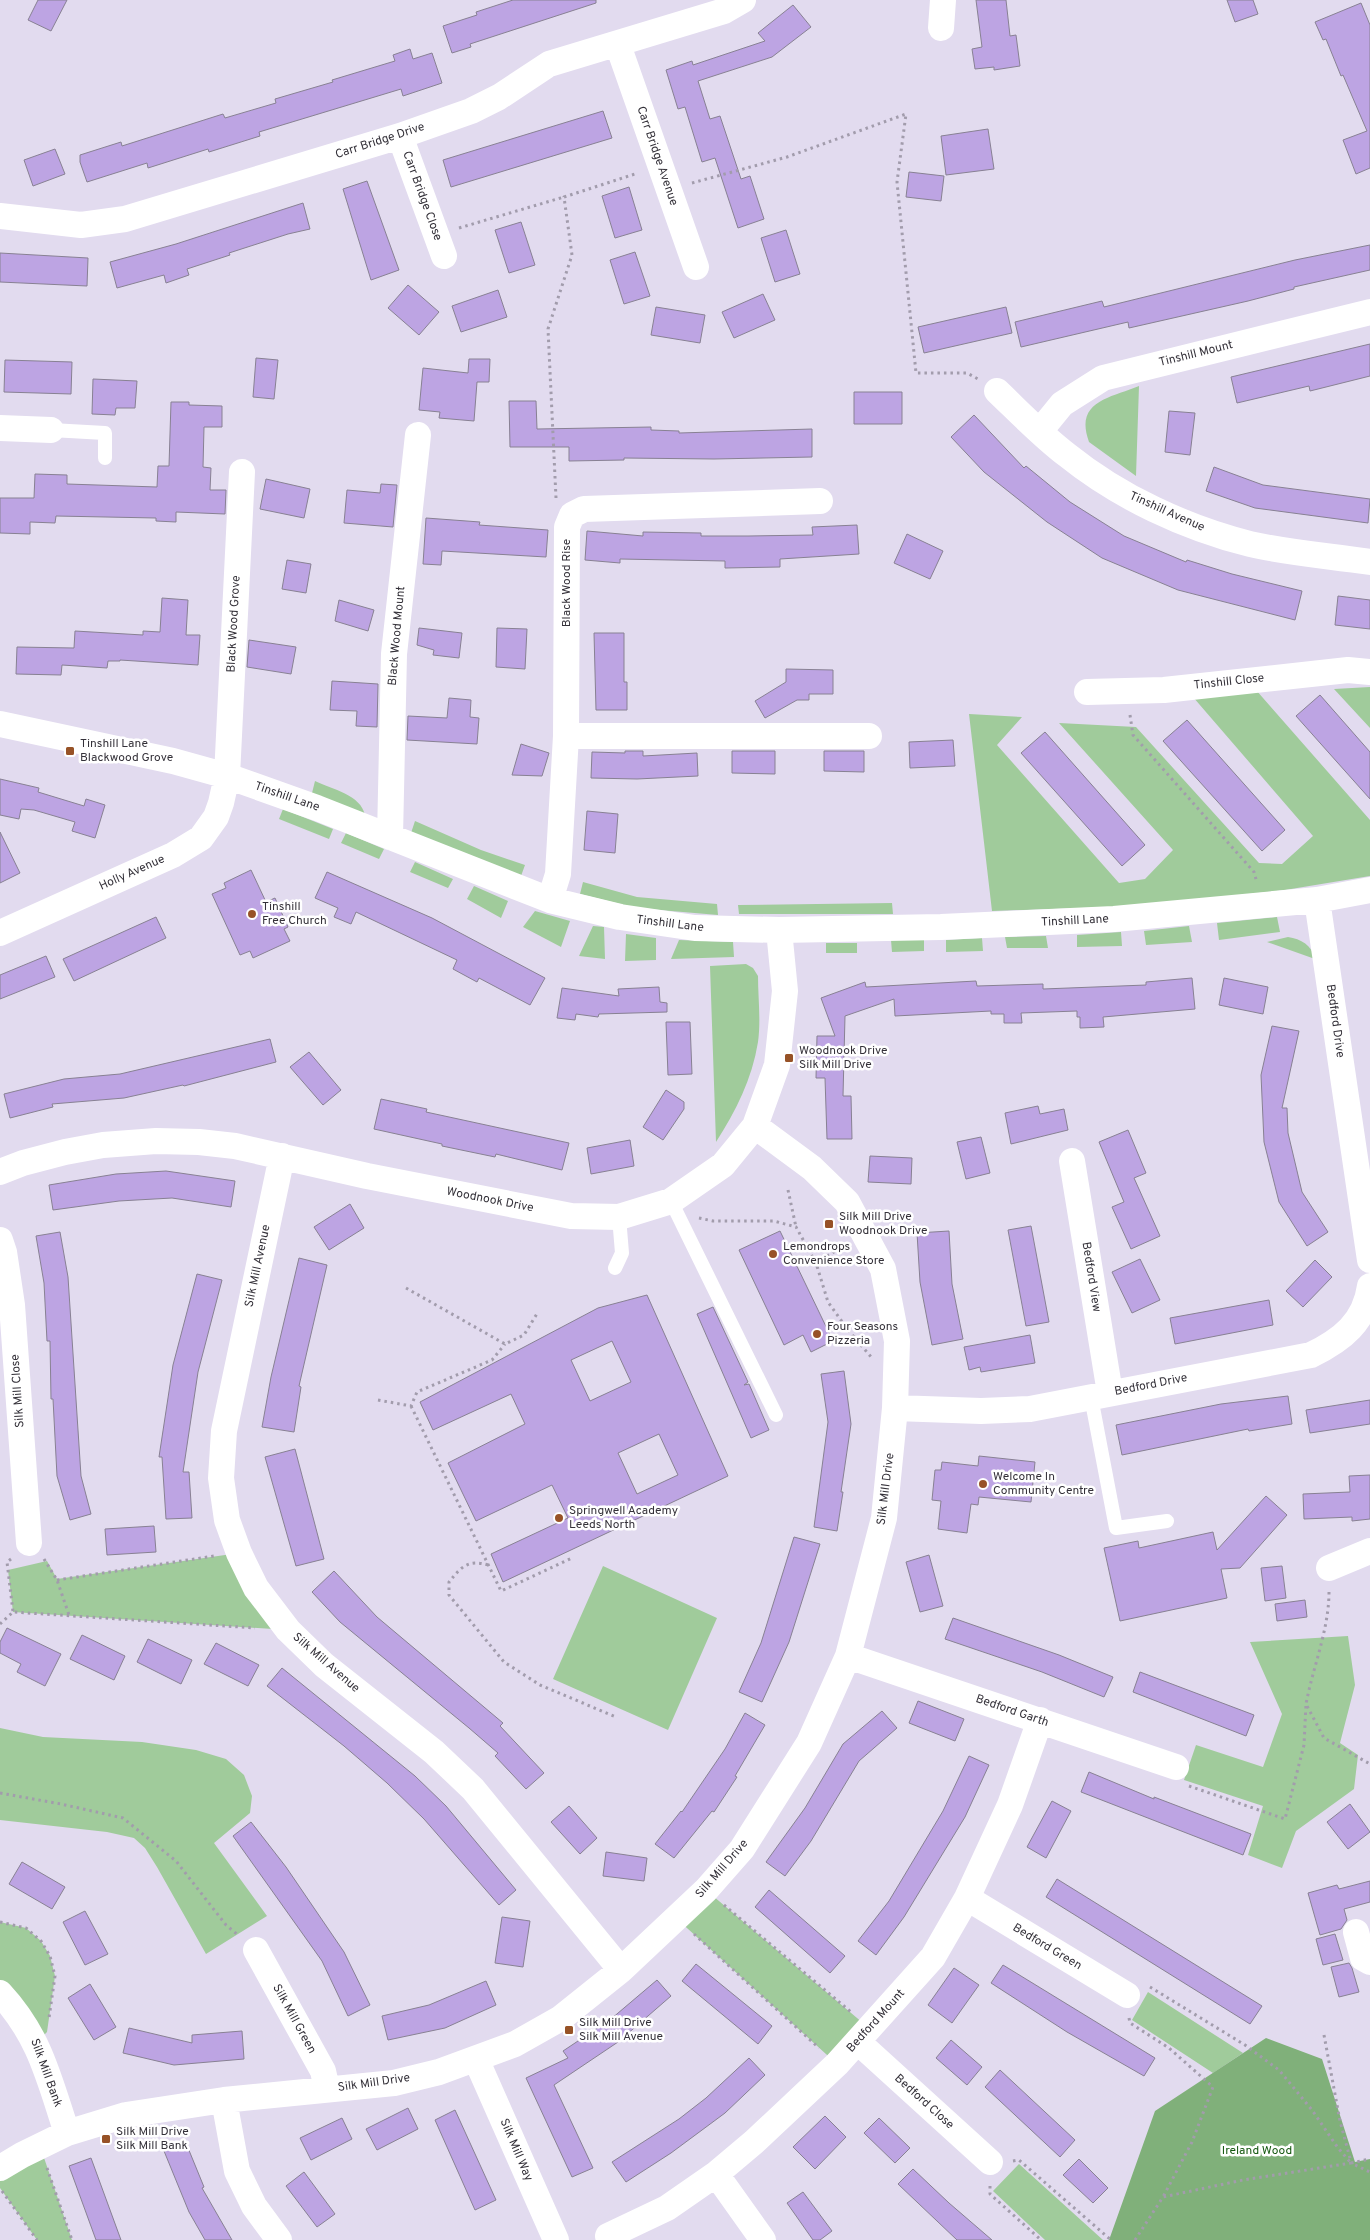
<svg xmlns="http://www.w3.org/2000/svg" width="1370" height="2240" font-family="Overpass,sans-serif">
<rect width="100%" height="100%" fill="#e2dbef"/>
<path fill="#a0cb9b" d="M1139,386L1136,476L1089,442C1074,401 1110,398 1139,386Z
M1370,687V728L1334,689Z
M1256,690L1370,820V876L1285,890L1140,906L992,911L969,714L1022,717L997,745L1119,883L1145,879L1173,850L1059,723L1136,727L1259,863L1282,864L1313,836L1193,697Z
M315,781C332,789 361,795 365,815L312,793Z
M283,809L333,829L329,839L279,819Z
M415,821L481,850L525,865L521,876L411,833Z
M346,833L384,849L379,859L341,843Z
M415,862L453,879L448,888L410,872Z
M583,882L637,897L717,904L718,915L636,908L580,894Z
M474,886L508,901L501,918L467,899Z
M892,903L893,914H739L738,905Z
M535,911L570,921L561,947L523,927Z
M1277,917L1280,932L1219,940L1217,923Z
M593,926L604,927L605,959L579,956Z
M1189,926L1192,942L1146,945L1144,931Z
M1121,932L1122,946L1077,947V935Z
M626,934L656,938V960L625,961Z
M1046,936L1048,948H1007L1005,937Z
M1288,937C1301,939 1312,945 1315,959L1267,942Z
M982,938L983,951L946,952V940Z
M924,939V951L892,952L891,940Z
M679,940L733,942L734,957L671,959Z
M826,943H857V953H826Z
M746,964L753,968L758,976C758,997 761,1021 758,1042C752,1079 736,1111 716,1142L710,966Z
M239,1553L288,1630L13,1612L8,1570L47,1561L57,1579Z
M603,1566L717,1618L668,1730L553,1679Z
M1348,1636L1355,1685L1340,1743L1358,1755L1354,1789L1296,1831L1282,1868L1248,1855L1263,1806L1184,1780L1196,1745L1263,1767L1282,1714L1250,1642Z
M0,1728L43,1737L142,1742L196,1750L226,1759L244,1775L252,1796L250,1813L214,1843L267,1916L206,1954L157,1867L145,1848L134,1838L107,1832L0,1820Z
M706,1890L870,2029L837,2064L677,1919Z
M0,1922L26,1928L41,1941L50,1956L55,1976L47,2032L36,2043L0,1993Z
M1148,1992L1243,2053L1213,2073L1132,2020Z
M40,2146L72,2240H37L0,2188V2168Z
M1019,2164L1103,2240H1045L993,2191Z"/>
<path fill="#80b07a" d="M1266,2038L1322,2059L1355,2162L1370,2159V2240H1109L1155,2111Z"/>
<path fill="#bda4e3" stroke="#888193" fill-rule="evenodd" d="M38,0H67L51,31L28,20Z
M513,0H596V3L470,44L471,47L452,53L443,26L477,15L476,12Z
M976,0H1006L1010,36L1016,35L1020,66L994,70V67L975,69L972,49L982,47Z
M1227,0H1253L1258,14L1235,22Z
M1361,3L1370,25V168L1356,174L1343,140L1367,131L1343,75L1341,76L1326,39L1323,40L1315,22Z
M793,5L811,27L772,57L698,81L710,119L720,116L741,179L750,176L764,219L738,228L715,158L702,162L685,107L678,109L666,70L692,61L693,65L765,41L758,33Z
M410,49L413,59L432,53L442,83L403,96L401,89L259,132L260,136L209,152L208,149L148,168L147,163L87,182L80,162V155L121,142L122,146L223,114L225,118L276,103L275,99L333,82L332,80L395,61L393,55Z
M603,111L612,138L451,187L443,160Z
M988,129L994,169L946,175L941,136Z
M55,149L65,174L33,186L24,160Z
M909,172L944,176L941,201L906,197Z
M367,181L399,270L371,280L343,189Z
M629,187L642,230L615,238L602,196Z
M303,203L310,229L288,234L229,253L230,255L187,269L189,275L166,283L164,275L117,288L110,262L176,244Z
M521,222L535,265L509,273L495,230Z
M786,230L800,274L775,282L761,238Z
M1370,245V270L1294,287V289L1248,301L1129,328L1128,322L1021,347L1015,322L1102,301L1104,307L1295,260Z
M635,252L650,296L624,304L610,260Z
M0,253L88,258L87,286L0,282Z
M408,285L439,312L419,335L388,308Z
M498,290L507,317L461,332L452,306Z
M763,294L775,320L734,338L722,312Z
M656,307L705,315L700,343L651,335Z
M1006,307L1012,333L924,353L918,327Z
M1370,344V376L1310,391L1309,386L1237,403L1231,377Z
M256,358L278,360L274,399L253,397Z
M469,359H490L489,382H477L474,421L439,418L440,412L419,410L423,368L468,373Z
M5,360L72,362L71,394L4,392Z
M93,379L137,381L135,408H116L115,415L92,414Z
M854,392H902V424H854Z
M509,401H536L537,429L651,427V430L679,431V433L812,429V457L714,459L624,458V460L569,461V447H510Z
M171,402H189V405L222,406V427H204L203,467L211,468L210,490H226L225,514L176,512V522L156,521V518L56,516L55,523L30,522V534L0,533V498H34L35,474L67,475V484L157,487L158,466H169Z
M1169,411L1195,413L1190,455L1165,452Z
M974,415L1024,468L1026,466L1070,502L1124,536L1186,562L1187,560L1232,574L1302,591L1295,620L1178,590L1102,558L1047,522L984,472L951,437Z
M1214,467L1263,485L1370,499L1368,523L1255,508L1206,491Z
M266,479L310,489L304,518L260,509Z
M381,484L397,485L393,527L344,523L347,490L380,493Z
M426,518L480,522L479,525L548,530L546,557L442,551L441,565L423,564Z
M857,525L859,554L780,559V567L725,568V561L620,559V563L585,560L587,531L643,536V532L701,533V536H748L813,535L812,527Z
M907,534L943,551L930,579L894,563Z
M287,560L311,564L306,593L282,589Z
M1338,596L1370,600V629L1335,625Z
M162,598L188,600L186,635H200L198,665L120,660V661H108L107,668L62,665L61,675L16,674L17,647L74,648L75,631L143,635V631L160,632Z
M339,600L374,610L368,631L335,621Z
M419,628L462,633L459,658L433,655L434,650L417,645Z
M497,628L527,629L525,669L496,667Z
M594,633H624V682H627V710H596Z
M249,640L296,647L291,674L247,667Z
M786,669L833,670V694H809V700H797L765,718L755,701L786,682Z
M332,681L378,684L377,727L356,726L357,711L330,710Z
M1320,695L1370,752V799L1296,716Z
M449,698L471,700L470,717L479,718L477,744L407,740L408,716L447,718Z
M1187,720L1285,830L1262,851L1163,741Z
M1045,732L1145,845L1122,866L1021,753Z
M953,740L955,766L910,768L909,742Z
M521,744L549,753L542,776L512,775Z
M625,751H643V756L697,753L698,776L637,779L591,778L592,752L625,753Z
M732,751H775V774L732,773Z
M824,751H864V772L824,771Z
M0,779L39,788L38,792L84,806L86,799L105,805L95,838L72,831L75,822L34,810L21,809L19,819L0,815Z
M587,811L618,814L615,853L584,850Z
M0,832L20,873L0,883Z
M251,870L266,902L275,898L288,927L284,929L290,941L253,958L250,951L240,955L212,894L226,888L224,883Z
M327,872L432,918L545,978L530,1005L479,978L477,982L453,969L457,960L356,912L351,924L334,917L338,908L315,898Z
M156,917L166,938L74,981L63,959Z
M46,956L55,977L0,999V975Z
M1192,978L1195,1009L1103,1017L1104,1027L1080,1028V1017H1077V1011L1021,1013L1022,1023H1004V1014H991V1011L895,1016L894,999L845,1016L843,1096H851L852,1139H827L825,1078H816L817,1036H835L821,998L865,982L866,987L976,981L977,986L1043,984V989L1146,985V982Z
M1224,978L1268,987L1263,1014L1219,1005Z
M659,987L660,1002L667,1003V1012L599,1014L598,1017L576,1014L575,1020L557,1018L562,988L619,996L618,989Z
M666,1022H690L692,1074L668,1075Z
M1272,1026L1299,1031L1282,1108H1287L1288,1133L1302,1192L1328,1232L1307,1246L1279,1202L1264,1142L1261,1075Z
M270,1039L276,1062L184,1086L183,1085L124,1098L52,1104L53,1107L10,1118L4,1094L64,1079L120,1074Z
M309,1052L341,1090L323,1105L290,1067Z
M666,1090L684,1102V1109L663,1140L643,1127Z
M381,1099L427,1109L426,1112L569,1143L562,1170L496,1154L495,1157L442,1146V1144L374,1129Z
M1038,1106L1040,1114L1064,1109L1068,1130L1011,1144L1005,1113Z
M1128,1130L1146,1173L1134,1178L1160,1236L1131,1249L1112,1207L1124,1202L1099,1142Z
M981,1137L990,1173L966,1179L957,1142Z
M630,1140L634,1166L591,1174L587,1148Z
M870,1156L912,1158L911,1184L868,1182Z
M166,1171L235,1181L231,1207L172,1198L119,1201L53,1210L49,1185L116,1174Z
M350,1204L364,1228L329,1250L314,1227Z
M1031,1226L1049,1322L1026,1326L1008,1230Z
M780,1231L833,1341L811,1352L803,1335L784,1345L739,1250Z
M949,1231L952,1284L963,1339L932,1345L920,1282L917,1233Z
M60,1232L68,1277L81,1476L91,1514L70,1520L57,1476L53,1399H51L50,1341H47L44,1283L36,1236Z
M299,1258L327,1265L299,1386L301,1387L294,1432L262,1427L271,1377Z
M1140,1259L1160,1300L1132,1313L1112,1272Z
M1315,1260L1332,1277L1303,1307L1286,1291Z
M197,1274L222,1280L198,1372L183,1472H189L192,1518L166,1519L162,1457H159L173,1365Z
M647,1295L728,1476L503,1582L491,1554L568,1518L552,1485L476,1521L448,1463L525,1424L511,1394L433,1430L420,1402L598,1308ZM612,1341L631,1382L590,1401L571,1360ZM659,1434L678,1475L637,1494L618,1453Z
M1269,1300L1273,1325L1175,1344L1170,1318Z
M713,1307L748,1382L744,1385L749,1384L769,1430L751,1438L697,1314Z
M1030,1335L1035,1363L981,1372L980,1367L969,1370L964,1347Z
M844,1371L851,1424L841,1492H843L837,1531L814,1527L828,1422L821,1374Z
M1288,1396L1292,1424L1249,1431L1248,1429L1122,1455L1116,1425L1221,1404Z
M1370,1400V1424L1310,1433L1306,1410Z
M295,1449L324,1559L296,1566L265,1457Z
M979,1456L1035,1462L1031,1502L979,1497L978,1505L971,1504L967,1533L938,1529L941,1501L932,1500L935,1470H941L942,1462L978,1466Z
M1370,1475V1519L1352,1521V1517L1304,1519L1303,1494L1350,1492L1349,1476Z
M1266,1496L1287,1515L1240,1568L1221,1569L1227,1598L1120,1621L1104,1548L1138,1541L1139,1548L1213,1532L1217,1550Z
M154,1526L156,1552L107,1555L105,1529Z
M794,1537L820,1544L789,1642L762,1702L739,1692L761,1643Z
M929,1555L943,1606L920,1612L906,1562Z
M1282,1566L1286,1598L1265,1601L1261,1568Z
M334,1571L377,1617L503,1723L500,1726L544,1773L526,1789L495,1756L498,1753L469,1728L340,1622L312,1592Z
M1305,1600L1307,1617L1277,1621L1275,1604Z
M953,1618L1059,1655L1113,1677L1104,1697L1042,1672L945,1639Z
M7,1628L61,1654L45,1686L17,1672L21,1664L0,1653V1642Z
M82,1635L125,1656L114,1680L70,1659Z
M148,1639L192,1660L181,1684L137,1662Z
M216,1643L259,1665L248,1686L204,1664Z
M282,1668L415,1776L446,1806L516,1890L499,1905L424,1819L387,1783L344,1746L267,1686Z
M1140,1672L1254,1715L1246,1736L1133,1692Z
M918,1701L964,1719L955,1741L909,1723Z
M882,1711L897,1728L859,1761L811,1841L785,1876L766,1862L805,1808L843,1744Z
M745,1713L765,1725L735,1776L737,1777L714,1812L712,1811L674,1858L655,1844L681,1811L682,1812L725,1749Z
M969,1756L989,1765L965,1817L904,1917L876,1955L858,1941L889,1901L943,1811Z
M1089,1772L1154,1799V1797L1251,1834L1243,1855L1081,1792Z
M1052,1801L1071,1811L1046,1858L1027,1847Z
M1350,1804L1370,1832L1348,1849L1327,1822Z
M569,1806L597,1838L580,1854L551,1822Z
M251,1822L286,1867L344,1952L370,2005L348,2016L322,1961L233,1836Z
M606,1852L647,1858L644,1881L603,1876Z
M22,1862L65,1887L52,1909L9,1884Z
M1057,1879L1262,2006L1250,2024L1046,1897Z
M1370,1881V1902L1344,1909L1347,1920L1341,1929L1320,1935L1308,1893L1337,1885L1339,1889Z
M769,1890L845,1956L830,1973L755,1907Z
M85,1911L108,1954L85,1965L63,1922Z
M502,1917L530,1921L523,1967L495,1963Z
M1335,1934L1343,1960L1323,1965L1316,1939Z
M1349,1963L1352,1968L1359,1992L1339,1997L1331,1967Z
M696,1964L772,2026L758,2044L682,1981Z
M1003,1965L1155,2058L1144,2076L1067,2032L991,1983Z
M954,1968L979,1985L952,2023L928,2005Z
M657,1980L671,1996L618,2042L554,2085L593,2168L572,2177L526,2078L568,2058L563,2051L611,2019Z
M486,1981L496,2005L445,2028L388,2040L382,2016L429,2005Z
M90,1984L116,2027L94,2040L68,1998Z
M129,2028L192,2043V2035L242,2031L244,2059L174,2065L123,2053Z
M951,2040L982,2067L967,2085L936,2058Z
M749,2058L765,2075L725,2113L671,2153L626,2182L612,2162L679,2119L706,2098Z
M1000,2070L1075,2140L1060,2157L985,2087Z
M408,2108L418,2129L377,2150L366,2129Z
M455,2110L496,2200L475,2210L435,2120Z
M825,2116L846,2137L815,2169L793,2147Z
M342,2118L352,2139L311,2160L300,2138Z
M879,2118L910,2148L895,2163L864,2133Z
M186,2143L204,2187L202,2188L232,2240H205L189,2212L164,2151Z
M91,2158L121,2240H96L69,2166Z
M1079,2159L1108,2188L1093,2203L1063,2175Z
M913,2169L949,2203L992,2240H957L898,2184Z
M304,2172L335,2214L317,2227L286,2186Z
M803,2192L832,2231L820,2240H813L787,2203Z"/>
<g fill="none" stroke-linecap="round" stroke-linejoin="round">
<path stroke="#a29cac" stroke-width="3" stroke-dasharray="2.5 4" stroke-linecap="butt" d="M692,183L787,157L906,114L897,182L916,373H967L978,379
M459,228L564,197
M556,498L548,329L572,255L564,197L638,173
M1130,715L1133,735L1254,872L1257,883
M788,1190L796,1227
M699,1218L713,1221H774L796,1227L816,1263L828,1302L848,1330L872,1358
M816,1263L845,1245
M406,1288L505,1344L524,1335L538,1312
M378,1400L411,1406L417,1392L492,1360L505,1344
M411,1406L501,1591L572,1558
M11,1559L7,1562L13,1612
M44,1559L57,1580L69,1615
M488,1565C468,1559 461,1567 449,1582V1595L504,1662L540,1685L616,1717
M57,1580L214,1556
M1329,1592C1329,1629 1313,1667 1306,1704L1324,1738L1370,1764
M0,1624L13,1612L255,1628
M1189,1786L1285,1819L1304,1745L1306,1704
M0,1793L61,1804L123,1818L176,1861L226,1925L238,1935
M724,1905L851,2012
M0,1922L26,1928L41,1941L50,1956L55,1976L49,2018
M694,1934L819,2048
M1150,1987L1245,2045L1279,2070L1312,2110L1338,2148L1351,2163
M1129,2018L1130,2023L1169,2048L1213,2087L1192,2142L1163,2197
M1324,2035L1340,2121L1351,2162
M1013,2161L1019,2160L1111,2240
M1351,2163L1370,2159
M47,2168L72,2240
M990,2186V2194L1041,2240
M2,2191L37,2240
M1135,2240L1163,2197L1243,2180L1351,2163L1370,2172"/>
<path stroke="#fff" stroke-width="14" d="M51,430L105,433V458
M671,1201L776,1415
M615,1268L622,1253L619,1217
M1091,1397L1116,1528L1167,1521"/>
<path stroke="#fff" stroke-width="26" d="M941,28L943,0
M618,45L696,267
M400,136L444,256
M0,216L81,225L125,219L400,136L471,111L499,97L549,64L724,11L743,0
M997,391C1020,413 1042,436 1067,455C1119,497 1186,528 1250,544C1289,553 1331,556 1370,562
M0,428L51,430
M1040,431L1062,404L1103,378L1370,312
M1087,692L1164,690L1348,670L1370,672
M0,724L173,761L227,776L317,808L550,900L620,917L695,928L779,930L941,927L1114,919L1317,900L1370,890
M566,736H869
M390,837L394,654L418,435
M550,900L558,874L566,736L567,527L572,515L584,509L820,501
M1317,900L1370,1260
M0,933L173,855L201,838L216,817L221,803L227,776L242,472
M282,1156L224,1431L221,1478L227,1520L239,1553L256,1588L288,1630L324,1665L434,1752L473,1789L621,1970
M1072,1161L1110,1393
M0,1172L23,1163L65,1152L103,1145L156,1141L199,1142L235,1146L367,1176L571,1216L619,1217L671,1201L723,1165L755,1126L777,1065L785,991L779,930
M0,1240L4,1252L12,1305L29,1543
M895,1408L981,1411L1030,1409L1311,1355C1342,1340 1365,1322 1370,1286
M1329,1568L1370,1551
M848,1656L1176,1767
M967,1898L1127,1995
M1356,1932L1363,1958L1370,1962
M256,1950L323,2071L327,2089
M0,1993C40,2036 49,2079 67,2133
M858,2042L990,2162
M476,2059L556,2240
M224,2100L237,2171L254,2206L279,2240
M0,2168L22,2155L67,2133L126,2115L224,2100L394,2083L439,2072L515,2044L561,2018L621,1970L706,1890L742,1849L809,1743L848,1656L884,1518L895,1408L897,1341L883,1269L847,1202L812,1168L755,1126
M716,2174L763,2240
M608,2236L667,2208L716,2174L754,2142L837,2064L933,1957L967,1898L1010,1805L1040,1720"/>
</g>
<g fill="#975227" stroke="#fff" stroke-width="2">
<rect x="65" y="746" width="10" height="10" rx="2.5"/>
<circle cx="252" cy="914" r="5"/>
<rect x="784" y="1053" width="10" height="10" rx="2.5"/>
<rect x="824" y="1219" width="10" height="10" rx="2.5"/>
<circle cx="773" cy="1254" r="5"/>
<circle cx="817" cy="1334" r="5"/>
<circle cx="983" cy="1484" r="5"/>
<circle cx="559" cy="1518" r="5"/>
<rect x="564" y="2025" width="10" height="10" rx="2.5"/>
<rect x="101" y="2134" width="10" height="10" rx="2.5"/>
</g>
<g text-anchor="middle" dominant-baseline="central" stroke-width="5" stroke-linejoin="round" paint-order="stroke">
<g font-size="12" fill="#343139" stroke="#fff">
<text transform="translate(380 141) rotate(-18)">Carr Bridge Drive</text>
<text transform="translate(657 156) rotate(71)">Carr Bridge Avenue</text>
<text transform="translate(422 196) rotate(70)">Carr Bridge Close</text>
<text transform="translate(1196 354) rotate(-14)">Tinshill Mount</text>
<text transform="translate(1167 512) rotate(24)">Tinshill Avenue</text>
<text transform="translate(567 583) rotate(-90)">Black Wood Rise</text>
<text transform="translate(234 624) rotate(-87)">Black Wood Grove</text>
<text transform="translate(397 636) rotate(-85)">Black Wood Mount</text>
<text transform="translate(1229 682) rotate(-6)">Tinshill Close</text>
<text transform="translate(287 797) rotate(19)">Tinshill Lane</text>
<text transform="translate(132 873) rotate(-24)">Holly Avenue</text>
<text transform="translate(1075 921) rotate(-3)">Tinshill Lane</text>
<text transform="translate(670 924) rotate(7)">Tinshill Lane</text>
<text transform="translate(1335 1021) rotate(82)">Bedford Drive</text>
<text transform="translate(490 1200) rotate(11)">Woodnook Drive</text>
<text transform="translate(258 1266) rotate(-78)">Silk Mill Avenue</text>
<text transform="translate(1091 1277) rotate(81)">Bedford View</text>
<text transform="translate(1151 1385) rotate(-11)">Bedford Drive</text>
<text transform="translate(18 1391) rotate(-94)">Silk Mill Close</text>
<text transform="translate(886 1489) rotate(-83)">Silk Mill Drive</text>
<text transform="translate(326 1663) rotate(41)">Silk Mill Avenue</text>
<text transform="translate(1012 1711) rotate(19)">Bedford Garth</text>
<text transform="translate(722 1869) rotate(-49)">Silk Mill Drive</text>
<text transform="translate(1047 1947) rotate(31)">Bedford Green</text>
<text transform="translate(294 2019) rotate(61)">Silk Mill Green</text>
<text transform="translate(876 2021) rotate(-48)">Bedford Mount</text>
<text transform="translate(46 2073) rotate(70)">Silk Mill Bank</text>
<text transform="translate(374 2083) rotate(-8)">Silk Mill Drive</text>
<text transform="translate(924 2102) rotate(42)">Bedford Close</text>
<text transform="translate(516 2150) rotate(67)">Silk Mill Way</text>
</g>
<g font-size="12" fill="#343139" stroke="#fff" text-anchor="start">
<text x="80" y="744">Tinshill Lane<tspan x="80" dy="14">Blackwood Grove</tspan></text>
<text x="262" y="907">Tinshill<tspan x="262" dy="14">Free Church</tspan></text>
<text x="799" y="1051">Woodnook Drive<tspan x="799" dy="14">Silk Mill Drive</tspan></text>
<text x="839" y="1217">Silk Mill Drive<tspan x="839" dy="14">Woodnook Drive</tspan></text>
<text x="783" y="1247">Lemondrops<tspan x="783" dy="14">Convenience Store</tspan></text>
<text x="827" y="1327">Four Seasons<tspan x="827" dy="14">Pizzeria</tspan></text>
<text x="993" y="1477">Welcome In<tspan x="993" dy="14">Community Centre</tspan></text>
<text x="569" y="1511">Springwell Academy<tspan x="569" dy="14">Leeds North</tspan></text>
<text x="579" y="2023">Silk Mill Drive<tspan x="579" dy="14">Silk Mill Avenue</tspan></text>
<text x="116" y="2132">Silk Mill Drive<tspan x="116" dy="14">Silk Mill Bank</tspan></text>
</g>
<g font-size="12" fill="#14580f" stroke="#fff">
<text x="1257" y="2151">Ireland Wood</text>
</g>
</g>
</svg>
